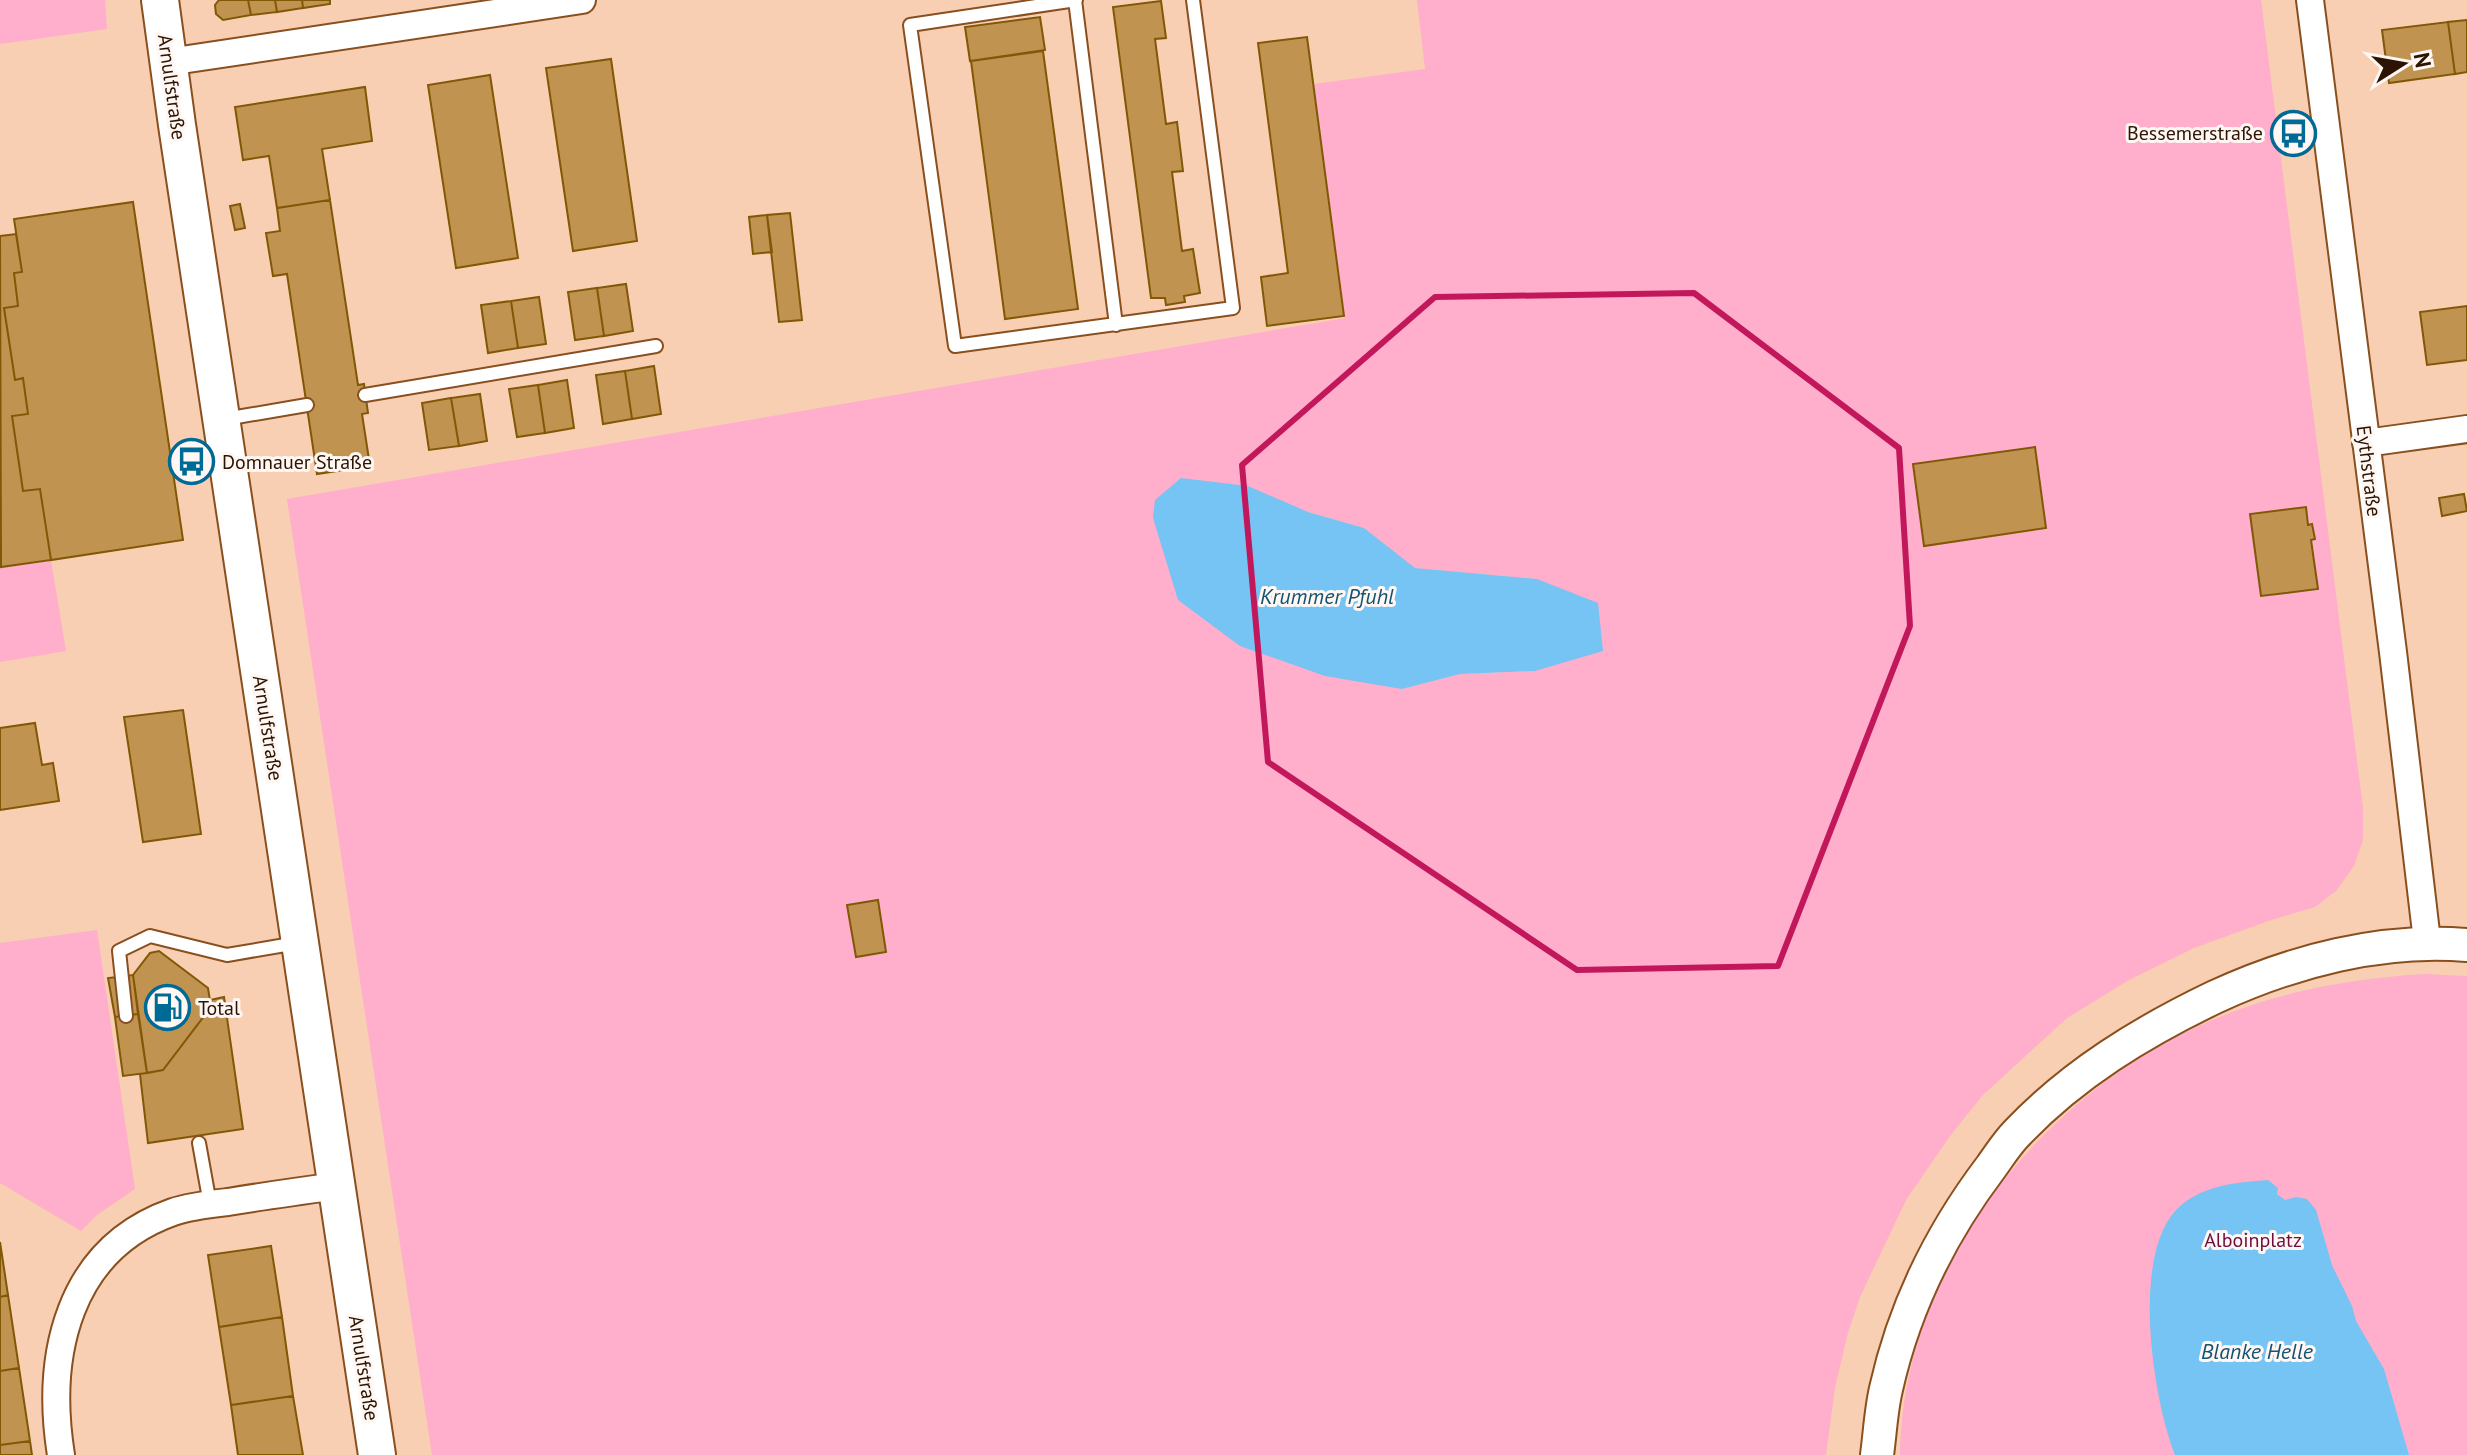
<svg xmlns="http://www.w3.org/2000/svg" width="2467" height="1455" font-family="'PT Sans',sans-serif">
<rect width="100%" height="100%" fill="#f8cfb2"/>
<path fill="#ffaecb" fill-rule="evenodd" d="M0,0H105L107,29L0,44Z
M1417,0H2261L2363,808V840L2354,866L2336,891L2315,907L2271,920L2194,948L2129,980L2067,1018L1983,1095L1950,1136L1906,1200L1860,1297L1848,1333L1835,1387L1826,1455H432L287,499L1345,318L1314,84L1425,69ZM1308,512L1364,528L1414,568L1537,579L1535,671L1460,674L1402,689Z
M0,559L2,567L51,560L66,651L0,662Z
M97,930L135,1189L97,1215L81,1231L0,1183V943Z
M2424,974L2467,976V1455H1900C1903,1253 2060,1071 2246,1007C2304,987 2363,978 2424,974Z"/>
<path fill="#75c4f4" d="M1181,478L1248,486L1308,512L1364,528L1415,568L1537,579L1598,603L1603,651L1535,671L1460,674L1402,689L1325,676L1240,646L1178,600L1153,518L1155,500Z
M2268,1180L2278,1188L2277,1194L2285,1200L2296,1197L2307,1199L2316,1210L2332,1265L2352,1306L2356,1321L2384,1369L2409,1455H2175C2153,1399 2131,1258 2176,1210C2199,1186 2236,1182 2268,1180Z"/>
<path fill="#c09450" stroke="#815806" stroke-width="2" d="M219,0H248L251,15L223,20L216,14L215,5Z
M248,0H275L277,12L251,15Z
M275,0H302L303,8L277,12Z
M302,0H330V4L303,8Z
M1161,1L1166,38L1155,39L1166,124L1177,122L1183,171L1172,172L1182,251L1193,249L1200,293L1184,296L1185,302L1166,305L1165,298H1151L1113,7Z
M1040,17L1045,50L970,61L965,27Z
M2467,20V72L2455,74L2448,22Z
M2448,22L2455,74L2389,83L2382,30Z
M1307,37L1344,316L1267,326L1261,277L1288,273L1258,43Z
M1043,51L1078,309L1005,319L971,61Z
M611,59L637,241L573,251L546,68Z
M490,75L518,258L456,268L428,85Z
M365,87L372,141L322,149L330,200L277,208L269,156L243,160L235,107Z
M330,200L358,385L364,384L368,413L362,414L370,466L317,474L287,274L273,276L266,233L280,231L277,208Z
M133,202L183,540L51,560L40,489L23,491L12,416L28,414L23,378L15,380L4,308L18,306L14,273L22,272L14,219Z
M240,204L245,228L235,230L230,206Z
M790,213L802,320L779,322L767,215Z
M767,215L772,252L753,254L749,217Z
M16,234L22,272L14,273L18,306L4,308L15,380L23,378L28,414L12,416L23,491L40,489L51,560L1,567L0,236Z
M626,284L633,331L604,336L597,288Z
M597,288L604,336L575,340L568,292Z
M539,297L546,344L518,348L511,301Z
M511,301L518,348L488,353L481,305Z
M2467,306V360L2427,365L2420,312Z
M654,366L661,414L632,419L625,371Z
M625,371L632,419L603,424L596,375Z
M567,380L574,428L545,433L538,385Z
M538,385L545,433L517,437L509,389Z
M480,394L487,441L459,446L451,398Z
M451,398L459,446L429,450L422,403Z
M2035,447L2046,528L1924,546L1913,464Z
M2464,494L2467,511L2442,516L2439,498Z
M2306,507L2308,525L2312,524L2315,539L2311,540L2318,589L2261,596L2250,514Z
M183,710L201,834L143,842L124,717Z
M35,723L42,765L53,763L59,801L0,810V728Z
M878,900L886,952L856,957L847,905Z
M159,951L208,988L211,1007L163,1070L147,1073L133,975L150,953Z
M133,975L138,1014L115,1017L108,978Z
M224,997L243,1129L148,1143L140,1074L163,1070L211,1007L210,1000Z
M138,1014L147,1073L123,1076L115,1017Z
M0,1242L8,1295L0,1297Z
M271,1246L282,1317L219,1327L208,1255Z
M8,1295L19,1368L0,1371V1297Z
M282,1317L293,1396L231,1405L219,1327Z
M19,1368L30,1441L0,1445V1371Z
M293,1396L303,1455H238L231,1405Z
M30,1441L32,1455H0V1445Z"/>
<g fill="none" stroke-linecap="round" stroke-linejoin="round">
<defs>
<path id="service" d="M1075,0L1116,325
M1076,0L910,25L955,346L1233,308L1193,0
M365,395L656,346
M225,419L307,405
M126,1016L119,951L150,936L227,955L297,943
M199,1143L210,1204"/>
<path id="minor" d="M2310,0L2393,652L2427,941
M168,62L582,0
M2366,443L2467,429
M61,1455C45,1355 68,1249 173,1212C190,1206 210,1204 228,1202C264,1196 300,1191 337,1186"/>
<path id="tertiary" d="M1877,1455C1880,1433 1881,1410 1886,1389C1904,1308 1941,1233 1991,1167C1999,1156 2007,1143 2017,1133C2073,1074 2142,1032 2215,997C2293,961 2381,938 2467,945"/>
<path id="secondary" d="M160,0L177,125L377,1455"/>
</defs>
<use href="#service" stroke="#8a4f1e" stroke-width="16"/>
<use href="#minor" stroke="#8a4f1e" stroke-width="30"/>
<use href="#tertiary" stroke="#8a4f1e" stroke-width="36"/>
<use href="#secondary" stroke="#8a4f1e" stroke-width="40"/>
<use href="#service" stroke="#fff" stroke-width="12"/>
<use href="#minor" stroke="#fff" stroke-width="26"/>
<use href="#tertiary" stroke="#fff" stroke-width="32"/>
<use href="#secondary" stroke="#fff" stroke-width="36"/>
</g>
<path fill="none" stroke="#c2185b" stroke-width="6" stroke-linejoin="round" d="M1694,293L1899,448L1910,626L1778,966L1577,970L1268,762L1242,465L1435,297Z"/>
<defs>
<symbol id="bus-ring" viewBox="-11 -11 22 22"><circle r="9.5" fill="#fff7f3" stroke="#006a97" stroke-width="1.5"/><path d="M-5-6H5V4H4V6H2V4H-2V6H-4V4H-5ZM-3.5-4V0h7V-4ZM-3.5 1.2v1.5H-2V1.2ZM2 1.2v1.5H3.5V1.2Z" fill="#006a97"/></symbol>
<symbol id="fuel-ring" viewBox="-11 -11 22 22"><circle r="9.5" fill="#fff7f3" stroke="#006a97" stroke-width="1.5"/><path d="M-5.5-6h7V0h2V4h1.3V-2.5L3-4.5l.8-.8L6-3V5H2.5V1h-1V6h-7ZM-4.2-4.7v3.2H.2V-4.7Z" fill="#006a97"/></symbol>
</defs>
<g fill-rule="evenodd">
<use href="#bus-ring" x="2268" y="108" width="51" height="51"/>
<use href="#bus-ring" x="166" y="436" width="51" height="51"/>
<use href="#fuel-ring" x="142" y="982" width="51" height="51"/>
</g>
<g text-anchor="middle" dominant-baseline="central" stroke-width="6" stroke-linejoin="round" paint-order="stroke">
<g font-size="20" fill="#2c1402" stroke="#fff7f3">
<text transform="translate(172 87) rotate(82)">Arnulfstraße</text>
<text transform="translate(2369 471) rotate(83)">Eythstraße</text>
<text transform="translate(268 728) rotate(81)">Arnulfstraße</text>
<text transform="translate(364 1368) rotate(81)">Arnulfstraße</text>
</g>
<g font-size="20" fill="#2c1402" stroke="#fff7f3" text-anchor="start">
<text x="2263" y="133" text-anchor="end">Bessemerstraße</text>
<text x="222" y="462">Domnauer Straße</text>
<text x="198" y="1008">Total</text>
</g>
<g font-size="20" fill="#6c0d3e" stroke="#fff7f3">
<text x="2253" y="1240">Alboinplatz</text>
</g>
<g font-size="22" font-style="italic" fill="#155372" stroke="#fff7f3">
<text x="1327" y="596">Krummer Pfuhl</text>
<text x="2257" y="1351">Blanke Helle</text>
</g>
</g>
<g transform="translate(2403 64) rotate(79)" stroke="#fff7f3" stroke-width="6" paint-order="stroke">
<path d="M0-6L14 30L0 20L-14 30Z" fill="#2c1402"/>
<text y="-12" font-size="22" font-weight="bold" text-anchor="middle" fill="#2c1402">N</text>
</g>
</svg>
